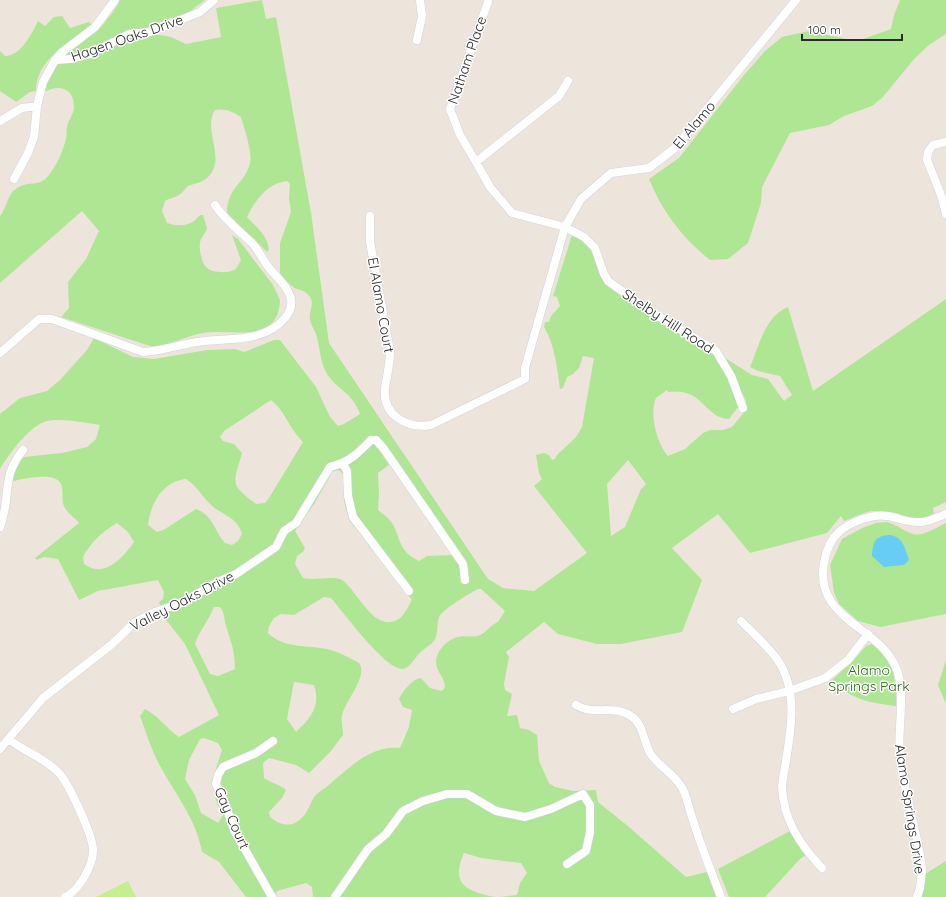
<svg xmlns="http://www.w3.org/2000/svg" width="946" height="897" font-family="Quicksand,sans-serif">
<rect width="100%" height="100%" fill="#ede5db"/>
<path fill="#afe694" fill-rule="evenodd" d="M120,0H205L185,15L171,18L151,26L149,35H160L171,37L186,44L221,37L216,8L262,0L266,19L276,17L311,213L329,343L488,579L503,588L534,591L587,553L534,486L542,479L539,473L536,455L544,453L549,455L552,460L555,459L557,455L576,437L582,427L594,358L583,356L579,368L573,374L567,377L563,388L560,389C557,368 555,345 544,327L545,322H549L551,316L560,306L557,297L553,296L572,235L587,244L593,253L601,275L614,290L659,322L713,351L722,365L739,406L729,419C704,418 704,387 668,392L667,390L656,398C649,414 657,444 668,456L685,449L703,433L710,430H723L732,427L746,410V401L725,358L752,375L768,379L784,401L792,395L780,376L758,371L750,367C759,346 765,316 788,307L813,391L946,299V502L933,508L934,513C916,527 897,512 877,511C866,510 855,517 844,521L841,516L827,533L750,553L718,514L672,548L702,580L682,632L621,644H597L558,634L544,622L506,652L509,657L504,684L505,690L512,694L507,716L517,715L520,728L529,730L537,735L539,761L549,783L555,787L573,791L596,790L598,802L629,827L686,877L707,872L716,897H500L517,895L520,883L527,873L521,863L481,858L464,853C450,884 466,891 495,897H313L312,887L306,883L277,891L273,897H246L219,862L202,852C196,816 170,788 155,756C149,743 145,729 140,716L145,709C159,716 167,729 179,737L219,715L185,644L163,616L159,602L163,599L164,592L158,580L98,591L79,600L58,559L44,557L37,560L35,558L79,523C75,518 66,512 64,506C61,500 64,491 61,484C55,471 21,479 10,482L18,461L24,457L62,453L87,447L96,439L100,425C87,423 56,417 44,422C29,427 8,455 0,469V414L20,398L47,391L60,380L87,350L94,338L133,357L154,359L207,350L235,349L244,352L274,340H280L316,387L330,417L338,426L344,424L360,414C352,391 336,390 326,372C320,362 320,346 316,334C314,329 311,325 310,320C308,312 315,305 310,297C305,290 301,291 295,288C289,285 284,278 280,273V243L291,212L289,198L290,184L287,181C268,183 255,200 247,217C257,228 266,233 269,249L267,252L227,213C227,187 245,184 250,163C253,155 244,127 241,117C233,112 225,108 215,110C202,131 227,158 208,177C202,183 195,183 188,186C185,189 183,192 179,195C175,198 169,198 165,201L162,211L167,223C177,226 187,227 195,220C198,217 199,215 203,215L207,228C206,233 201,237 200,242C199,248 201,262 206,267C212,273 228,274 236,269L241,260L232,235L238,239L273,285L280,300C278,346 232,328 203,333C185,336 171,345 153,347L61,317L69,308L68,282L86,259L99,231L82,211L0,283V216C7,208 7,194 17,188C29,180 39,188 49,175C57,165 63,151 66,139C67,135 66,131 67,127C68,120 74,114 74,107C74,88 59,84 45,92L49,76L62,55L102,26L113,12ZM271,400C285,410 289,429 303,442L269,498L265,503L256,504C228,483 234,483 242,453L234,444L223,441L220,437L224,431ZM377,447L390,451L465,559L469,576L462,577L460,568L454,555L427,556L419,561C395,550 402,533 388,518C385,515 381,513 378,510L379,494L378,473L389,465ZM628,460L646,484L641,489L625,527L611,536L607,484ZM339,470L343,474L344,501L349,520L412,600C409,605 405,614 400,618C375,636 358,591 342,580C334,575 314,581 303,578L295,564L297,556L303,552L305,548L295,531L314,504L333,471ZM186,479C196,485 202,496 210,504C222,516 237,516 242,534L238,541L232,545L225,543C215,532 213,515 196,509L165,529L157,532L148,525C151,503 162,482 186,479ZM117,523L128,532L134,542C123,558 104,579 84,564L83,557C91,542 102,532 117,523ZM478,589H481L505,611L498,622C490,625 487,632 480,635C474,638 465,635 458,637C445,640 431,656 438,670C442,678 444,678 445,687L442,691L430,688L421,678C412,679 403,691 399,699L403,707L412,710L409,727L400,748C372,745 352,765 331,783C326,788 317,792 313,799C307,810 307,816 295,823C286,827 277,823 270,817L269,812L282,798L286,790C279,784 272,783 264,778L263,763L269,758L296,765L309,773L331,751L343,735C343,729 341,722 342,716C344,702 369,676 359,663C350,658 340,653 331,650C309,644 285,650 268,633L269,626L274,618L281,614L294,615L324,597L331,598C343,612 385,669 402,669C410,669 416,655 422,651C426,647 431,645 434,641C439,633 436,626 439,617C442,610 470,593 478,589ZM214,607H220C224,612 224,616 225,622C230,641 235,648 235,669L218,676L210,674L195,644C199,631 209,620 214,607ZM294,682L314,685C321,706 311,718 296,732L287,719ZM204,738L218,743L222,750C213,778 208,788 223,815L218,823L201,813L195,795L185,779L189,760L200,739Z
M900,0H946V34L929,45L915,58L882,98L872,106L844,116L829,125L790,133L762,187L761,203L748,243L728,259L710,260C682,238 662,211 649,179L679,158L744,75L765,51L782,37L809,31L847,39H863L891,29L894,15Z
M62,16L70,28L89,22L92,25C70,42 36,59 36,91L30,92L16,102L0,91V51L5,56C21,56 32,33 38,21L45,26L54,17Z
M887,522C897,525 904,531 913,534C923,537 937,527 946,523V614L880,627L858,621L839,604L834,593L830,565L842,539L862,528L876,523Z
M872,644C894,653 897,686 896,706C868,703 853,699 831,681L852,662L866,646Z
M946,660V704L938,685Z
M790,831L806,855L800,859L765,897H729L718,869Z
M946,861V897H921L925,874Z"/>
<path fill="#c5ee8f" d="M128,881L136,897H96Z"/>
<path fill="#68cdf4" d="M890,535C903,537 905,548 909,560L904,565L884,567L872,556C873,541 875,536 890,535Z"/>
<g fill="none" stroke-linecap="round" stroke-linejoin="round">
<defs>
<path id="minor" d="M488,2L450,109L460,135L476,162L490,187L512,213L565,227L584,237L595,248L604,274L608,281L648,310L716,351L731,376L743,408
M417,40L422,16L420,0
M55,60L61,53L95,27L115,0
M0,121L22,108L37,106
M946,142L933,145L928,152L927,160L941,195L946,214
M476,162L559,96L568,81
M14,179L28,153L34,137L37,106L43,82L55,60L70,59L90,54L129,34L150,32L168,25L200,12L214,0
M370,216V242L390,351C390,364 387,375 385,388C382,416 408,429 431,425L525,379V368L565,227L581,199L611,173L649,168L675,148L796,0
M0,353L39,319H52L143,352C162,351 178,345 197,342C227,337 263,344 285,318C291,311 293,304 290,296C287,285 277,278 270,269C263,261 259,250 251,242C238,230 225,220 215,205
M343,464L347,471L348,496L353,517L409,591
M0,527C12,495 0,479 23,450
M741,621C753,633 767,646 777,659C803,696 787,746 782,786C783,819 800,845 822,868
M576,705C593,716 614,704 631,716C644,725 643,740 650,753C658,766 673,773 681,786C687,795 688,806 692,817C700,844 711,871 721,897
M733,709L756,699L789,691L825,678L848,660L868,634
M9,739C24,752 45,758 59,773C69,784 92,834 93,849C94,864 79,891 65,897
M0,749L43,698L111,645L135,622L155,612L181,603L218,582L236,574L276,547L284,531L296,523L330,467C350,462 357,454 371,440H376L384,449L463,564L465,580
M272,897L234,830L225,803L216,784L218,775L223,767L256,753L273,741
M335,897L368,849L386,834L403,811L423,801L447,794H467L496,811L525,817L551,809L583,794L590,805V832L586,851L567,864
M917,897L920,888L922,870C918,832 904,795 900,757C897,729 906,695 897,670C880,625 814,621 824,563C826,551 831,539 840,531C851,522 873,513 888,516C899,518 909,523 920,522C929,522 938,517 946,514"/>
</defs>
<use href="#minor" stroke="#d0d3e3" stroke-width="9"/>
<use href="#minor" stroke="#fff" stroke-width="8"/>
</g>
<g text-anchor="middle" dominant-baseline="central" stroke-width="3" stroke-linejoin="round" paint-order="stroke">
<g font-size="14" fill="#2a2a2a" stroke="#fff">
<text transform="translate(127 38) rotate(-19)">Hagen Oaks Drive</text>
<text transform="translate(467 60) rotate(-71)">Natham Place</text>
<text transform="translate(694 125) rotate(-50)">El Alamo</text>
<text transform="translate(381 305) rotate(80)">El Alamo Court</text>
<text transform="translate(668 321) rotate(33)">Shelby Hill Road</text>
<text transform="translate(182 601) rotate(-27)">Valley Oaks Drive</text>
<text transform="translate(910 809) rotate(81)">Alamo Springs Drive</text>
<text transform="translate(232 818) rotate(66)">Gay Court</text>
</g>
<g font-size="14" fill="#276a16" stroke="#fff">
<text x="869" y="670">Alamo<tspan x="869" dy="16">Springs Park</tspan></text>
</g>
</g>
<path d="M802 34v6h100v-6" fill="none" stroke="#2a2a2a" stroke-width="2"/>
<text x="808" y="34" font-size="12" fill="#2a2a2a" stroke="#ffffff" stroke-width="3" paint-order="stroke">100 m</text>
</svg>
